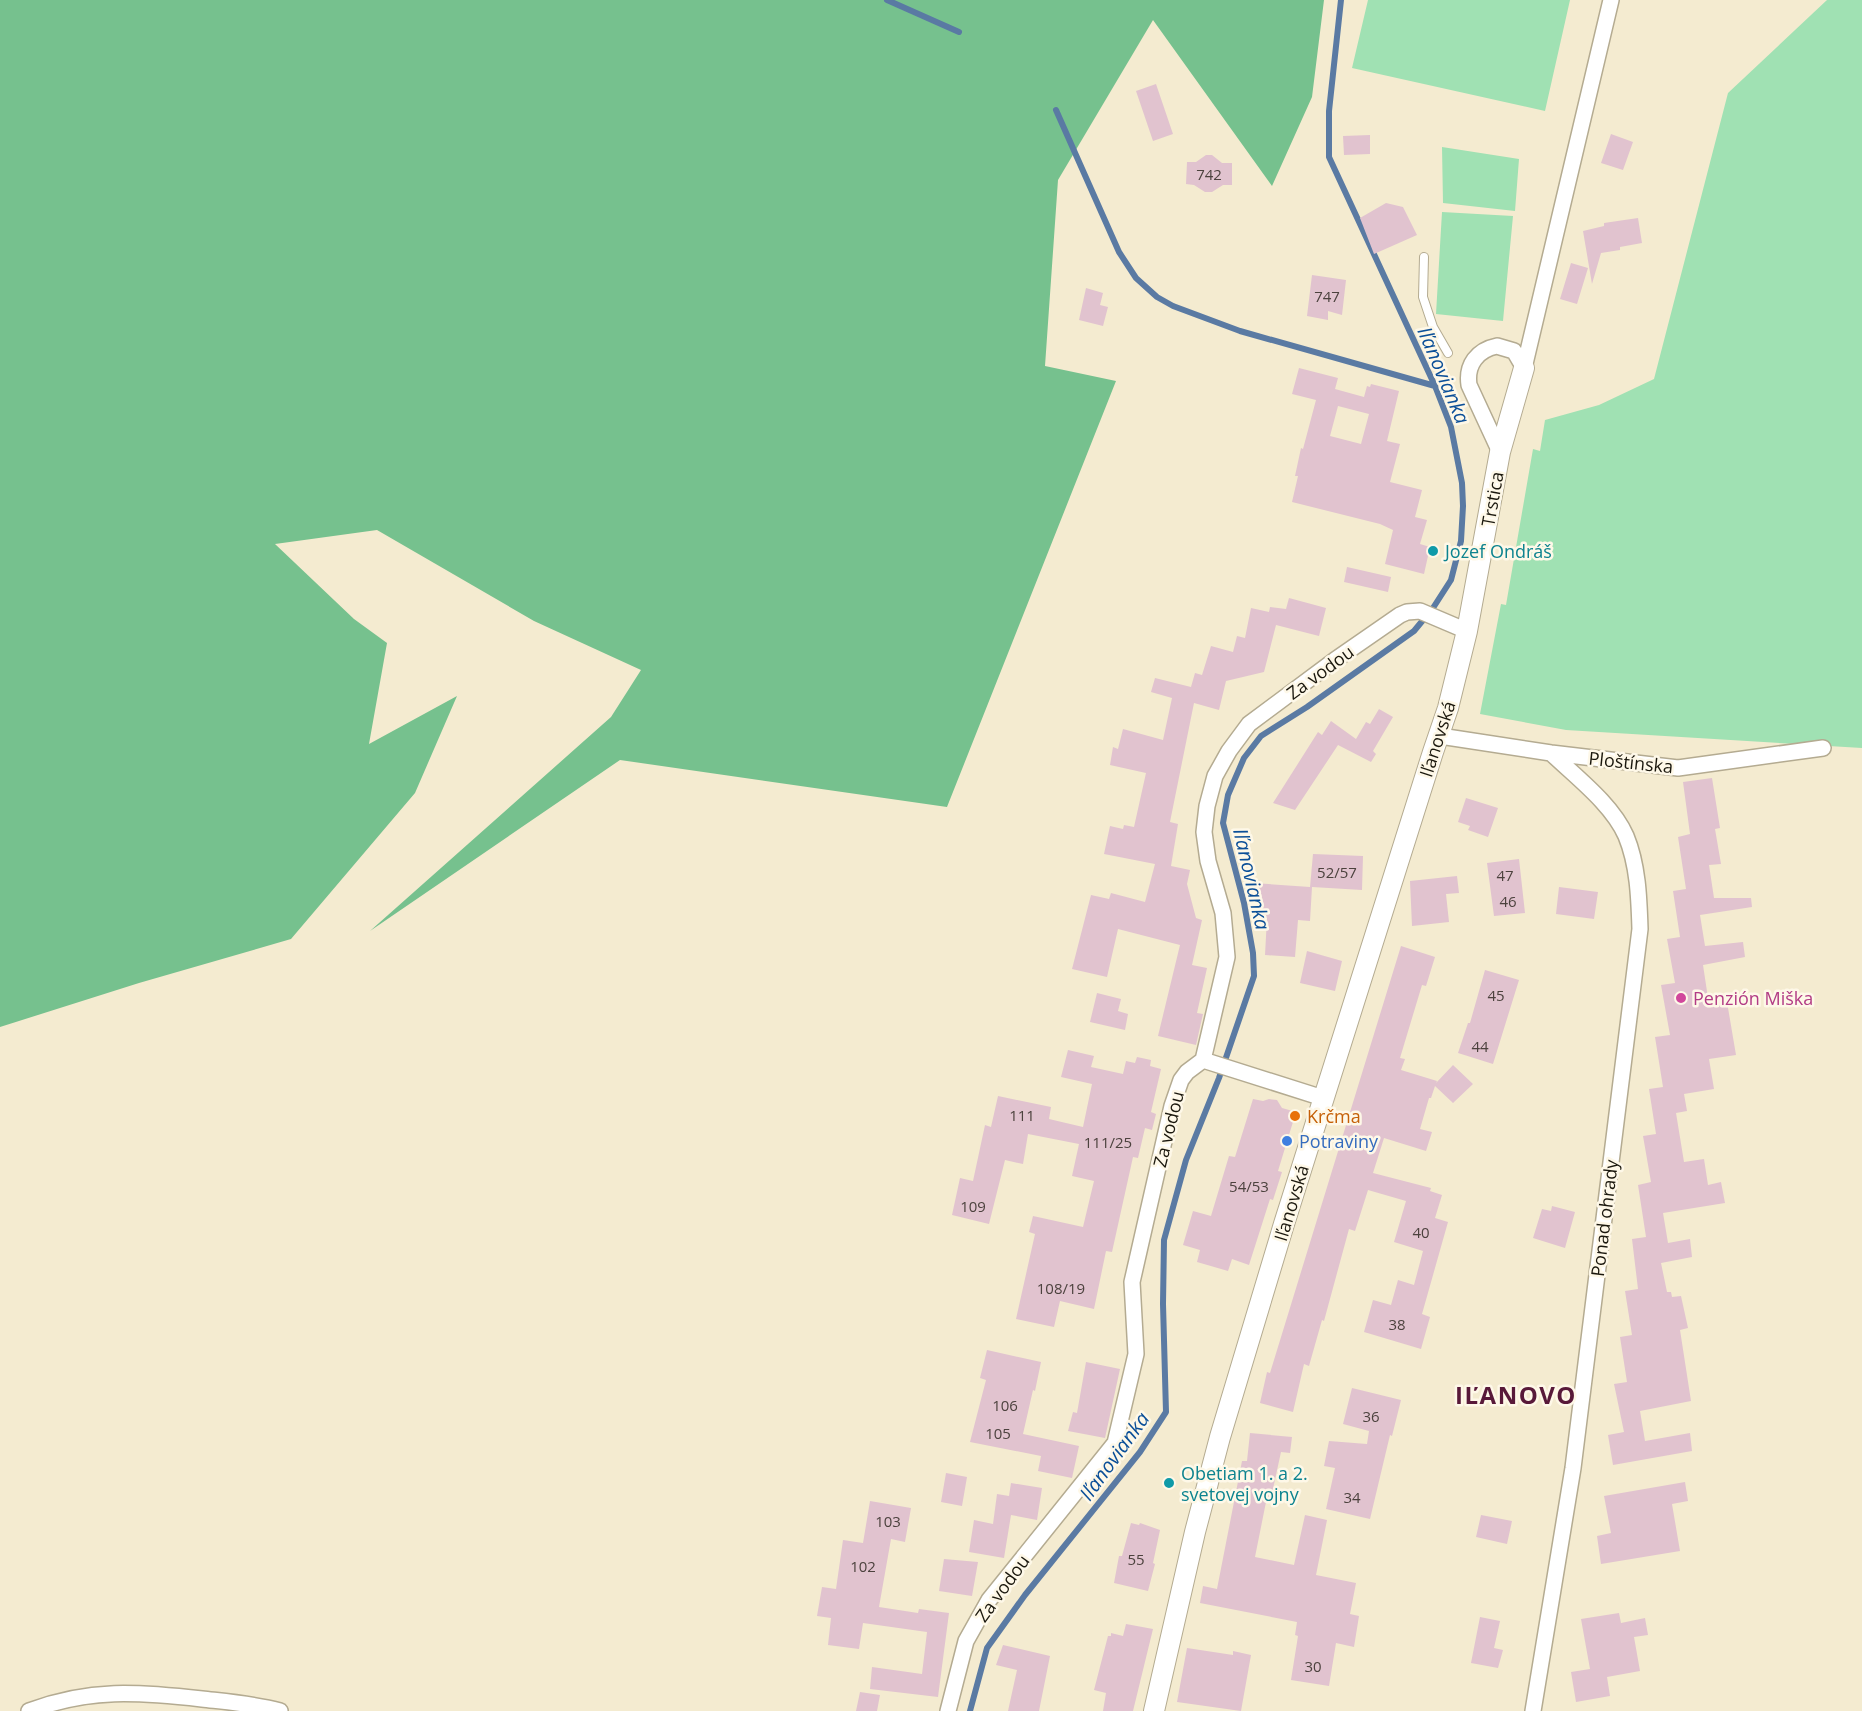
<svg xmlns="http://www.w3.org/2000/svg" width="1862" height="1711" font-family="'Open Sans',sans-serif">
<rect width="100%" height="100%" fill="#f4ebd0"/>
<path fill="#a0e1b3" d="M1368,0H1570L1545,111L1352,68Z
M1827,0H1862V748L1566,730L1480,714L1501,604L1506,605L1533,449L1540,451L1545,420L1599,405L1654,379L1728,93Z
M1442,147L1519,159L1515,211L1443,203Z
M1442,212L1513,216L1503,321L1436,314Z"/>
<path fill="#76c18e" d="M0,0H1324L1312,97L1272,186L1153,20L1058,180L1045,366L1116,381L947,807L620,760L370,931L611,717L641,670L534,621L377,530L275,544L354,619L387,643L369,744L457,696L415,793L291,939L139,983L0,1027Z"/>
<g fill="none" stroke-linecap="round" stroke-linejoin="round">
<path stroke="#5a7aa3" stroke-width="6" d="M887,0L959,32
M1056,110L1119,252L1136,278L1157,297L1173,306L1240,331L1435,386
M970,1711L987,1648L1025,1595L1140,1452L1166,1412L1163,1304L1164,1240L1186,1160L1219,1078L1254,976L1253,953L1244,903L1223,823L1228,795L1244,758L1261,736L1307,707L1414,631L1433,608L1451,580L1461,541L1463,506L1462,483L1451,427L1435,386L1329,157V111L1341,0"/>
</g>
<path fill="#e1c3cf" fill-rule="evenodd" d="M1156,84L1173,134L1153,141L1136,91Z
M1611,134L1633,142L1623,170L1601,163Z
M1370,135V154L1344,155L1343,136Z
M1206,155H1212L1222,163H1232V185H1223L1212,192H1205L1194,185L1186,184L1187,162H1196Z
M1386,203L1403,207L1417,235L1374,254L1360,218Z
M1638,218L1642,243L1620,247V250L1601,253L1592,284L1583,231L1604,226V223Z
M1571,263L1588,268L1577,304L1560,299Z
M1312,275L1346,280L1342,315L1328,311V320L1307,316Z
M1086,288L1103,293L1100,305L1108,307L1103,326L1079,320Z
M1299,368L1338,378L1335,389L1364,397L1367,386L1370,387L1371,384L1399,391L1387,441L1400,444L1390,482L1422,490L1415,517L1427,520L1420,544L1430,547L1424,574L1385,564L1393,530L1380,524L1292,502L1298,476H1295L1301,448L1303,449L1316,400L1292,394ZM1338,406L1369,414L1361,444L1330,436Z
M1347,567L1391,577L1388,592L1344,582Z
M1289,598L1326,608L1319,636L1276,625L1264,672L1226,681L1219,710L1194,703L1170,822L1178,824L1171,866L1190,870L1187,884L1196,918L1202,920L1192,965L1207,968L1197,1013L1203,1014L1196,1045L1158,1036L1180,945L1118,929L1107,977L1072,969L1091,895L1109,899L1111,893L1145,902L1155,864L1104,854L1110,826L1123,829L1124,825L1134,827L1146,773L1110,765L1113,747L1118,749L1123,729L1163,740L1172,698L1151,692L1155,678L1191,687L1195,673L1202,675L1211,646L1233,652L1237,636L1245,638L1251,608L1269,612L1270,607L1286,609Z
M1379,709L1393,717L1373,751L1376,754L1371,762L1338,745L1295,810L1273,803L1318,732L1322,735L1331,721L1356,739L1366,722L1370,724Z
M1712,778L1720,828L1715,829L1721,864L1709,865L1714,898H1751L1752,907L1700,915L1705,946L1743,942L1745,957L1703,965L1708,998L1726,996L1736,1055L1709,1059L1714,1089L1684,1094L1687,1111L1676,1113L1684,1162L1704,1159L1708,1185L1721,1182L1725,1203L1663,1213L1668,1243L1690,1239L1692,1257L1661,1263L1667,1292H1671L1672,1297L1681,1296L1688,1328L1680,1330L1691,1401L1640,1411L1645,1441L1690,1433L1692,1451L1613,1465L1608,1435L1624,1432L1614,1384L1627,1382L1620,1337L1632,1335L1625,1291L1638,1289L1632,1239L1646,1237L1638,1185L1651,1182L1643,1136L1656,1134L1649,1089L1663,1087L1655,1037L1670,1035L1661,985L1675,983L1667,939L1680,937L1673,891L1686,889L1678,837L1690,834L1683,782Z
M1466,798L1498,808L1488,837L1468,830L1470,826L1458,822Z
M1313,854L1363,856L1362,890L1312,887L1310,921L1298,920L1295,957L1265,955L1267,918H1262L1254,883L1310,887Z
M1519,859L1525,913L1494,916L1487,863Z
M1457,876L1459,893L1446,894L1449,922L1412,926L1410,881Z
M1559,887L1598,892L1594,919L1556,914Z
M1401,946L1435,957L1426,986L1422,985L1400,1058L1405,1059L1401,1070L1437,1081L1436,1083L1453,1065L1473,1084L1453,1103L1435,1086L1431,1098H1429L1420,1129L1432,1132L1426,1151L1384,1138L1373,1173L1431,1188L1430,1191L1442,1195L1435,1218L1448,1222L1422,1314L1430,1317L1421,1349L1364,1332L1373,1300L1391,1305L1398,1280L1414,1285L1423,1251L1394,1242L1406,1201L1368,1190L1355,1231L1349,1229L1324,1321L1322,1320L1309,1366L1304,1364L1293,1412L1260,1403L1267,1372L1270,1373Z
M1307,951L1342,961L1335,991L1300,983Z
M1485,970L1519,980L1493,1064L1458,1053L1468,1023H1470Z
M1097,993L1121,999L1118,1011L1128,1014L1125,1030L1090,1022Z
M1068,1050L1094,1056L1091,1067L1123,1074L1126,1061L1135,1063L1137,1057L1151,1060L1150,1066L1161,1069L1151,1112L1156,1114L1152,1130L1145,1128L1138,1158L1133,1157L1112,1252L1106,1251L1094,1309L1060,1301L1054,1327L1016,1319L1035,1234L1029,1232L1033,1216L1083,1227L1094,1181L1072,1176L1079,1144L1028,1134L1023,1164L1005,1160L989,1224L952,1215L960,1178L973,1181L985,1125L991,1127L998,1096L1051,1107L1049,1119L1083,1127L1092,1084L1061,1077Z
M1253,1099L1263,1101L1269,1099L1277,1100L1282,1108L1296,1112L1278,1171L1282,1172L1273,1200L1270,1199L1249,1265L1232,1259L1228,1271L1197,1262L1200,1250L1183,1245L1193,1211L1211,1216L1229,1156L1235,1157Z
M1552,1206L1575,1212L1565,1248L1533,1238L1542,1209L1551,1211Z
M987,1350L1041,1362L1035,1391L1033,1390L1023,1434L1079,1446L1072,1478L1038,1471L1041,1456L970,1442L986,1380L980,1378Z
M1086,1362L1120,1369L1105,1438L1068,1431L1073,1412L1077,1413Z
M1352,1388L1401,1400L1392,1436L1390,1435L1370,1519L1326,1509L1335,1468L1324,1466L1329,1441L1367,1444L1369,1431L1343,1424Z
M1250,1433L1292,1437L1290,1453L1281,1452L1271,1498L1267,1497L1255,1557L1294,1565L1305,1515L1327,1520L1316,1575L1356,1583L1350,1614L1359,1616L1354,1647L1336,1643L1329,1686L1291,1680L1298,1636L1295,1635L1297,1622L1200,1603L1203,1586L1217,1589L1242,1461H1247Z
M946,1473L967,1477L962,1506L941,1502Z
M1685,1482L1688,1501L1672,1504L1680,1551L1601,1564L1597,1536L1611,1533L1604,1496Z
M1011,1483L1042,1488L1037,1520L1011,1515L1004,1558L969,1552L974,1520L993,1524L997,1494L1009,1496Z
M870,1501L911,1508L905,1542L891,1539L879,1607L918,1613L919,1609L949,1613L938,1697L870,1689L872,1667L922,1674L927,1632L863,1623L859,1649L828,1645L831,1618L817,1616L822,1587L836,1589L843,1540L863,1543Z
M1481,1515L1512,1521L1507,1544L1476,1537Z
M1131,1523L1139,1525L1140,1523L1160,1530L1153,1563L1155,1564L1148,1591L1114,1583L1119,1556H1122Z
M944,1559L978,1562L972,1596L939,1591Z
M1619,1613L1621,1623L1645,1618L1648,1635L1634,1637L1640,1671L1607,1677L1610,1696L1576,1702L1571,1672L1590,1669L1581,1619Z
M1480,1617L1500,1621L1494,1648L1503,1650L1498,1668L1471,1663Z
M1126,1624L1153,1629L1133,1711H1103L1106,1693L1094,1690L1108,1636H1111V1633L1123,1636Z
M1003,1645L1050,1656L1039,1711H1008L1017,1670L996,1665Z
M1187,1648L1233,1655V1651L1251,1655L1241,1711L1177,1702Z
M860,1692L880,1695L877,1711H856Z"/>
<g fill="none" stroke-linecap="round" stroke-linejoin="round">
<defs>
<path id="service" d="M1424,257L1423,297L1433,327L1448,353"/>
<path id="minor" d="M1524,368L1611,0
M1500,452L1469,385C1466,365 1477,350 1497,346L1514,351L1524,368
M1440,736L1551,753L1678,768L1823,748
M1203,1060L1323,1098
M29,1711C90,1688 138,1692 202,1699C229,1702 255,1704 280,1711
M948,1711L966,1641L989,1600L1115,1443L1136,1354L1132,1282L1172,1106L1181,1080L1187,1072L1203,1060L1227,957L1223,913L1208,861L1204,832L1207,806L1215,776L1229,751L1249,724L1335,660L1400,615L1407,612L1420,611L1467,631
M1533,1711L1573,1468L1640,929C1639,898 1638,865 1626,836C1612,804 1576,777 1551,753"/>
<path id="tertiary" d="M1154,1711L1195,1532L1220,1437L1284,1224L1433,752L1448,708L1467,631L1500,452L1524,368"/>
</defs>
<use href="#service" stroke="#b4ab91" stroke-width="10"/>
<use href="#minor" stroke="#b4ab91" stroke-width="18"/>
<use href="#tertiary" stroke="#b4ab91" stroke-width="22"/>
<use href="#service" stroke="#fff" stroke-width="8"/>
<use href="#minor" stroke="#fff" stroke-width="15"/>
<use href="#tertiary" stroke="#fff" stroke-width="20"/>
</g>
<g fill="#0f9aa8" stroke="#fef8e8" stroke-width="2">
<circle cx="1433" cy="551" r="6"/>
<circle cx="1169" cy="1483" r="6"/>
</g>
<circle fill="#d1479c" stroke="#fef8e8" stroke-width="2" cx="1681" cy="998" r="6"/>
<circle fill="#e8710a" stroke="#fef8e8" stroke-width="2" cx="1295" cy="1116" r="6"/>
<circle fill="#3f7fe0" stroke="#fef8e8" stroke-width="2" cx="1287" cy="1141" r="6"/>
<g text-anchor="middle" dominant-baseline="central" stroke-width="5" stroke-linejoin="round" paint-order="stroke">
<g font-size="15" fill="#4c423e">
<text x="1209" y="174">742</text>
<text x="1327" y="296">747</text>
<text x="1337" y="872">52/57</text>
<text x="1505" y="875">47</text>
<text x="1508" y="901">46</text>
<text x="1496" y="995">45</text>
<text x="1480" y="1046">44</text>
<text x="1022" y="1115">111</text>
<text x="1108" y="1142">111/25</text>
<text x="1249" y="1186">54/53</text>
<text x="973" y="1206">109</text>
<text x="1421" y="1232">40</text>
<text x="1061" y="1288">108/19</text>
<text x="1397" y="1324">38</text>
<text x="1005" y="1405">106</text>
<text x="1371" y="1416">36</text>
<text x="998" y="1433">105</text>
<text x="1352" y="1497">34</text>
<text x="888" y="1521">103</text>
<text x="1136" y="1559">55</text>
<text x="863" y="1566">102</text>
<text x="1313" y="1666">30</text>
</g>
<g font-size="18" fill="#1a170d" stroke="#fef8e8">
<text transform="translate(1492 499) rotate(-80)">Trstica</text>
<text transform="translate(1320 672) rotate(-36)">Za vodou</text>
<text transform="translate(1437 739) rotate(-72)">Iľanovská</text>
<text transform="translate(1631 762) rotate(6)">Ploštínska</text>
<text transform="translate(1168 1129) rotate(-76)">Za vodou</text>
<text transform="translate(1291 1203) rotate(-73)">Iľanovská</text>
<text transform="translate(1604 1218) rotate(-83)">Ponad ohrady</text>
<text transform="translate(1002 1588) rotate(-54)">Za vodou</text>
</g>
<g font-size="18" fill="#0d838f" stroke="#fef8e8" text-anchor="start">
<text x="1445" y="551">Jozef Ondráš</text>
<text x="1181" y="1473">Obetiam 1. a 2.<tspan x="1181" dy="21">svetovej vojny</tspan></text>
</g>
<g font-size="18" fill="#b23c85" stroke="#fef8e8" text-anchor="start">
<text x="1693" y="998">Penzión Miška</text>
</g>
<g font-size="18" fill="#c56008" stroke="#fef8e8" text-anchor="start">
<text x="1307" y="1116">Krčma</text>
</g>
<g font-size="18" fill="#366cbe" stroke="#fef8e8" text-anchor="start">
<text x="1299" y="1141">Potraviny</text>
</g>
<g font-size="20" font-style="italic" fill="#0b4f98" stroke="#fef8e8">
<text transform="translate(1444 375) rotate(67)">Iľanovianka</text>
<text transform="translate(1252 879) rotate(77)">Iľanovianka</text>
<text transform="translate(1114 1456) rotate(-54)">Iľanovianka</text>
</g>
<g font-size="24" font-weight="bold" letter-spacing="1.5" fill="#581939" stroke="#fef8e8">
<text x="1516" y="1394">IĽANOVO</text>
</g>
</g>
</svg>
